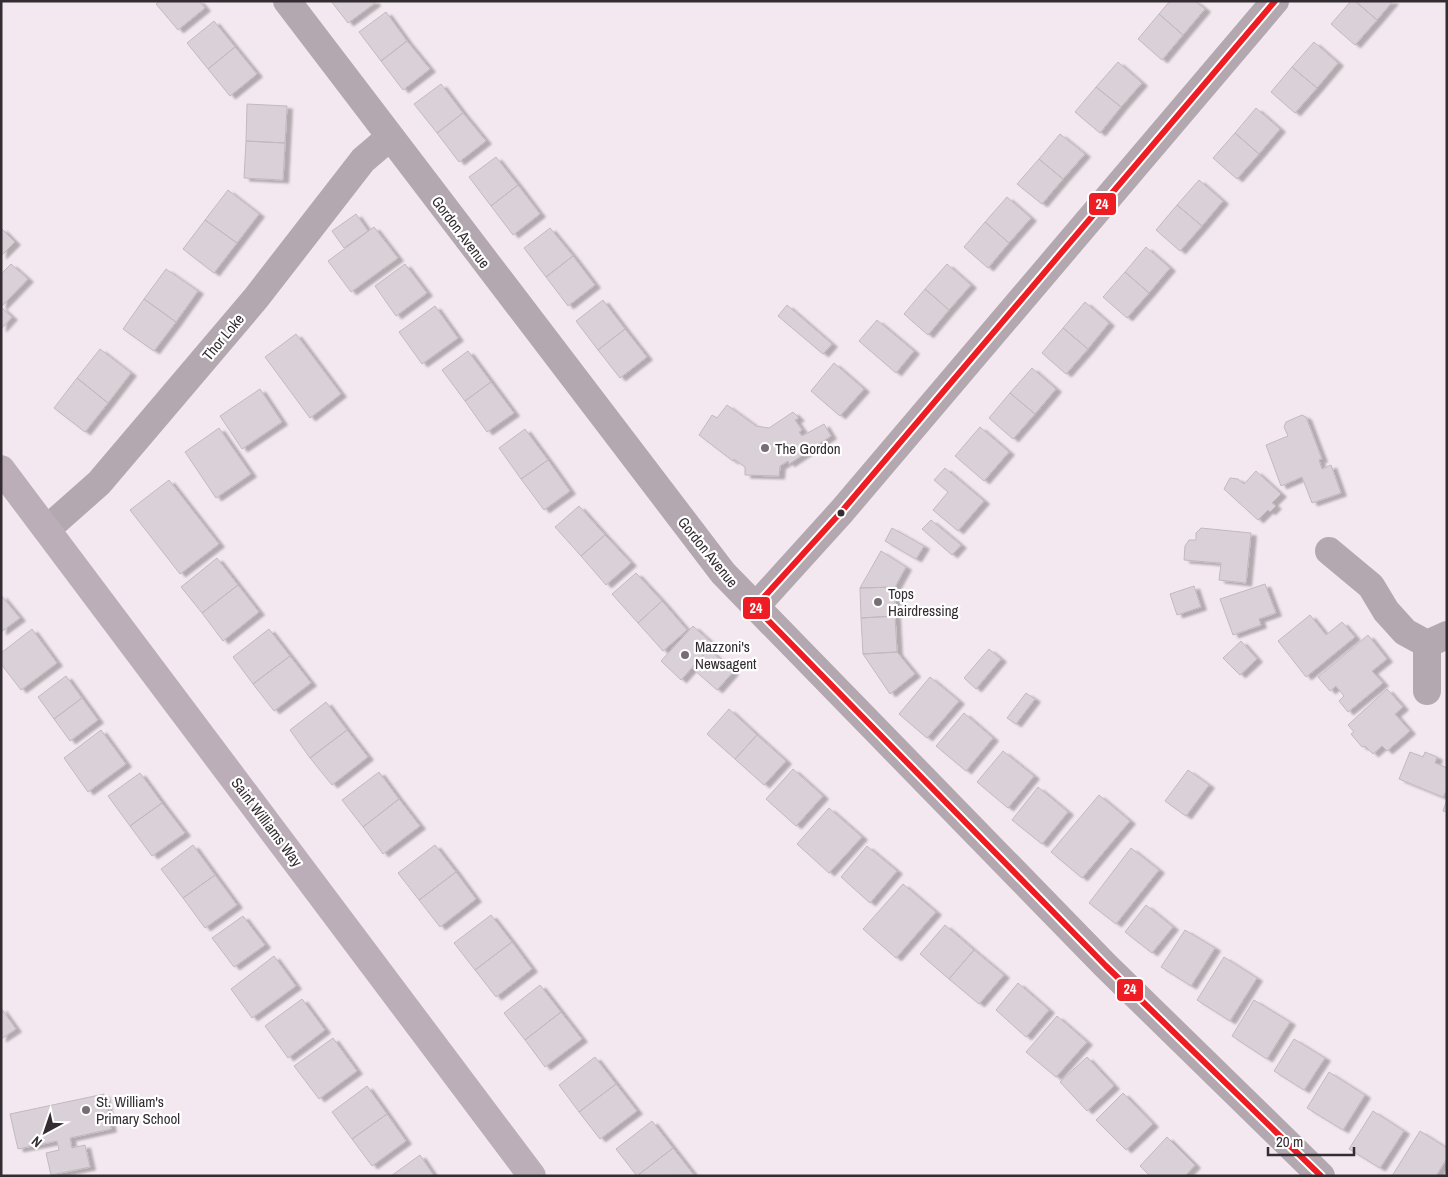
<svg xmlns="http://www.w3.org/2000/svg" width="1448" height="1177" font-family="'Archivo Narrow',sans-serif">
<defs>
<filter id="shadow"><feDropShadow dx="5.5" dy="3" stdDeviation="1" flood-color="#0004"/></filter>
</defs>
<rect width="100%" height="100%" fill="#f4e8f0"/>
<path fill="#dad1d8" stroke="#c2b9bf" filter="url(#shadow)" d="M160,1H199L205,8L178,30L156,4Z
M331,1H374L375,3L348,23Z
M1170,1H1195L1205,9L1183,35L1159,14Z
M1351,1H1355L1377,20L1355,45L1331,24Z
M1355,1H1393L1377,20Z
M386,12L407,41L381,61L359,32Z
M1159,14L1183,35L1162,60L1138,39Z
M214,21L235,47L208,69L187,43Z
M407,41L430,69L403,90L381,61Z
M1314,42L1338,63L1317,88L1292,67Z
M235,47L257,74L230,96L208,69Z
M1118,62L1142,83L1121,107L1096,87Z
M1292,67L1317,88L1295,113L1271,92Z
M441,84L463,113L437,133L414,104Z
M1096,87L1121,107L1100,133L1075,112Z
M247,104L287,106L285,143L246,141Z
M1256,108L1280,129L1259,154L1235,133Z
M463,113L486,141L459,162L437,133Z
M1235,133L1259,154L1237,179L1213,158Z
M1060,134L1085,154L1063,179L1039,159Z
M246,141L285,143L283,180L244,178Z
M496,157L518,185L491,206L469,177Z
M1039,159L1063,179L1042,204L1017,184Z
M1199,180L1223,201L1202,226L1177,205Z
M518,185L540,214L513,235L491,206Z
M228,190L259,214L237,243L205,220Z
M1007,197L1031,218L1009,243L985,222Z
M1177,205L1202,226L1180,251L1156,230Z
M356,214L368,231L344,248L332,231Z
M205,220L237,243L214,273L183,249Z
M985,222L1009,243L988,268L964,247Z
M374,227L398,258L351,292L328,261Z
M1,228L15,242L1,256Z
M550,228L573,256L546,277L524,248Z
M1146,247L1170,268L1149,293L1125,272Z
M573,256L595,285L568,306L546,277Z
M11,264L28,279L1,307L12,317L1,329V274Z
M405,264L427,293L396,316L375,286Z
M947,264L971,285L949,310L925,289Z
M166,269L198,291L176,322L144,299Z
M1125,272L1149,293L1127,318L1103,297Z
M925,289L949,310L928,335L904,314Z
M144,299L176,322L154,351L123,329Z
M603,300L625,329L598,350L576,321Z
M1085,302L1109,323L1088,349L1063,328Z
M787,305L832,344L823,354L778,316Z
M435,306L458,338L422,364L399,332Z
M877,320L914,351L896,373L859,341Z
M1063,328L1088,349L1066,374L1042,353Z
M625,329L647,357L620,378L598,350Z
M296,334L341,394L310,418L265,357Z
M100,349L131,373L108,403L77,378Z
M468,351L491,382L465,401L442,370Z
M834,363L864,389L840,416L811,391Z
M1032,368L1056,389L1035,414L1010,393Z
M77,378L108,403L85,432L54,408Z
M491,382L514,413L487,432L465,401Z
M260,389L282,422L242,449L220,416Z
M1010,393L1035,414L1013,439L989,418Z
M727,405L756,426L769,428L793,412L799,418L795,420L802,430L799,432L802,436L824,424L831,436L789,464L788,461L780,466L779,476L745,475V467L734,459L733,461L699,435L712,415L717,418Z
M1302,415L1306,417L1322,459L1319,460L1322,469L1331,465L1341,493L1312,503L1302,477L1281,486L1266,445L1288,436L1284,427L1286,422Z
M980,427L1009,452L984,481L955,456Z
M219,428L251,474L216,498L185,452Z
M525,429L548,460L521,479L499,448Z
M548,460L570,491L544,510L521,479Z
M945,468L984,501L958,531L933,510L948,492L934,480Z
M1256,471L1281,494L1272,503L1276,506L1270,512L1268,510L1258,520L1224,489L1230,478L1238,479L1244,484Z
M169,480L219,544L180,574L130,510Z
M579,506L605,535L581,556L555,527Z
M931,520L961,545L952,555L922,529Z
M892,528L924,546L916,559L885,541Z
M1201,528L1251,533L1246,583L1219,580L1221,563L1184,560L1185,546L1189,540H1196V533Z
M605,535L631,563L606,585L581,556Z
M881,551L906,567L895,587L860,588Z
M217,558L238,585L202,613L181,587Z
M636,573L662,601L638,623L612,594Z
M1265,584L1276,613L1259,619L1261,625L1233,635L1220,599Z
M238,585L259,612L223,641L202,613Z
M1194,586L1201,607L1177,615L1170,594Z
M895,587V616L861,618L860,588Z
M1,595L20,618L1,632Z
M662,601L687,630L663,651L638,623Z
M1310,615L1326,635L1342,622L1355,637L1306,677L1278,641Z
M895,616L897,652L863,654L861,618Z
M693,626L713,644L681,680L661,661Z
M32,629L57,663L21,690L1,664V653Z
M269,629L290,656L253,684L233,657Z
M1368,635L1387,659L1372,671L1383,683L1348,712L1339,701L1344,696L1336,686L1330,691L1318,677Z
M1241,641L1257,659L1240,675L1223,658Z
M709,649L733,672L717,690L692,668Z
M989,649L1001,659L976,689L964,678Z
M897,652L915,674L890,694L863,654Z
M290,656L311,683L274,711L253,684Z
M66,676L82,698L54,719L38,697Z
M930,677L959,701L927,738L899,714Z
M1387,689L1403,707L1395,714L1410,731L1387,751L1382,746L1373,754L1365,746L1362,747L1351,734L1354,732L1348,725Z
M1026,693L1035,699L1016,724L1007,718Z
M82,698L98,720L70,741L54,719Z
M326,702L347,730L310,758L290,730Z
M729,709L757,735L735,759L707,734Z
M964,713L993,738L966,771L936,746Z
M101,730L126,764L88,792L64,758Z
M347,730L368,757L332,785L310,758Z
M757,735L786,761L764,785L735,759Z
M1003,751L1034,776L1008,808L977,782Z
M1410,752L1423,757L1425,752L1437,757L1435,763L1447,768V789L1443,797L1399,779Z
M793,769L823,796L796,826L766,799Z
M1188,770L1209,785L1186,816L1165,801Z
M379,772L399,799L363,827L342,800Z
M140,773L162,803L130,826L108,796Z
M1038,787L1068,812L1042,844L1012,820Z
M1099,795L1130,821L1082,878L1051,852Z
M399,799L420,826L383,854L363,827Z
M1447,799V812L1443,811Z
M162,803L185,833L152,856L130,826Z
M829,808L862,837L829,873L797,844Z
M193,845L215,875L183,898L161,869Z
M435,845L456,872L419,900L398,873Z
M867,846L897,871L870,903L841,877Z
M1131,848L1159,870L1116,924L1089,903Z
M456,872L476,899L440,927L419,900Z
M215,875L237,905L205,928L183,898Z
M903,884L936,912L896,958L863,929Z
M1146,905L1173,927L1152,953L1125,932Z
M491,915L512,942L475,970L454,943Z
M243,916L265,945L234,967L212,938Z
M945,925L974,950L949,979L920,954Z
M1185,930L1215,948L1191,986L1161,967Z
M512,942L532,969L496,997L475,970Z
M974,950L1004,975L979,1004L949,979Z
M274,956L296,986L252,1018L231,989Z
M1224,957L1257,978L1230,1021L1197,1000Z
M1018,983L1049,1010L1026,1037L996,1010Z
M540,985L561,1012L525,1040L504,1013Z
M302,999L325,1030L288,1058L265,1026Z
M1254,1000L1290,1022L1267,1059L1232,1036Z
M1,1008L16,1029L1,1039Z
M561,1012L582,1039L545,1067L525,1040Z
M1057,1016L1087,1042L1056,1077L1026,1052Z
M333,1038L357,1071L319,1099L294,1066Z
M1294,1039L1325,1058L1304,1090L1274,1071Z
M595,1057L616,1084L579,1112L559,1085Z
M1087,1057L1114,1086L1087,1111L1060,1082Z
M1329,1072L1365,1095L1343,1130L1307,1108Z
M616,1084L637,1111L600,1139L579,1112Z
M367,1086L387,1114L352,1139L332,1112Z
M1123,1093L1153,1124L1126,1150L1096,1120Z
M104,1094L111,1129L70,1138L72,1148L85,1145L90,1167L51,1175L46,1153L59,1150L57,1141L18,1149L10,1114Z
M1373,1111L1404,1131L1380,1168L1349,1149Z
M387,1114L406,1141L372,1166L352,1139Z
M652,1121L673,1148L637,1176L616,1149Z
M1420,1131L1447,1148V1158L1436,1176H1392Z
M1167,1137L1195,1165L1185,1176H1150L1140,1166Z
M673,1148L694,1175L637,1176Z
M420,1155L434,1176H391Z"/>
<g fill="none" stroke-linecap="round" stroke-linejoin="round">
<path stroke="#b3a8b0" stroke-width="28" d="M287,1L723,573L1106,966L1321,1176
M47,529L99,483L256,298L363,160L390,137
M1329,551L1371,586L1386,611L1405,632L1427,644L1447,635
M755,607L842,511L1275,1
M1427,691V644"/>
<path stroke="#bcaeb8" stroke-width="28" d="M1,469L532,1176"/>
<defs>
<path id="bus-1" d="M1275,1L842,511L755,607L1106,966L1321,1176"/>
</defs>
<use href="#bus-1" stroke="#fff" stroke-width="10"/>
<use href="#bus-1" stroke="#ee1d23" stroke-width="6"/>
</g>
<g fill="#776e74" stroke="#fff" stroke-width="2">
<circle cx="765" cy="448" r="5"/>
<circle cx="878" cy="602" r="5"/>
<circle cx="685" cy="655" r="5"/>
<circle cx="86" cy="1110" r="5"/>
</g>
<circle fill="#332c31" stroke="#fff" stroke-width="2" cx="841" cy="513" r="4.5"/>
<g text-anchor="middle" dominant-baseline="central" stroke-width="4.5" stroke-linejoin="round" paint-order="stroke">
<g font-size="15" fill="#332c31" stroke="#fff">
<text transform="translate(461 232) rotate(53)">Gordon Avenue</text>
<text transform="translate(223 337) rotate(-50)">Thor Loke</text>
<text transform="translate(708 552) rotate(51)">Gordon Avenue</text>
<text transform="translate(267 822) rotate(53)">Saint Williams Way</text>
</g>
<g font-size="15" fill="#332c31" stroke="#fff" text-anchor="start">
<text x="775" y="448">The Gordon</text>
<text x="888" y="593">Tops<tspan x="888" dy="17">Hairdressing</tspan></text>
<text x="695" y="646">Mazzoni's<tspan x="695" dy="17">Newsagent</tspan></text>
<text x="96" y="1101">St. William's<tspan x="96" dy="17">Primary School</tspan></text>
</g>
</g>
<g stroke="#fff" stroke-width="2">
<rect x="1088" y="192" width="29" height="24" rx="5" fill="#ee1d23"/>
<rect x="742" y="596" width="29" height="24" rx="5" fill="#ee1d23"/>
<rect x="1116" y="978" width="28" height="24" rx="5" fill="#ee1d23"/>
</g>
<g font-size="14" text-anchor="middle" font-weight="bold" fill="#fff">
<text x="1102" y="209">24</text>
<text x="756" y="613">24</text>
<text x="1130" y="994">24</text>
</g>
<rect width="1448" height="1177" fill="none" stroke="#332c31" stroke-width="5"/>
<g transform="translate(45 1132) rotate(220)" stroke="#ffffff" stroke-width="4" paint-order="stroke">
<path d="M0-4L9 19L0 12L-9 19Z" fill="#332c31"/>
<text y="-8" font-size="14" font-weight="bold" text-anchor="middle" fill="#332c31">N</text>
</g>
<path d="M1268 1147v8h86v-8" fill="none" stroke="#332c31" stroke-width="2.5"/>
<text x="1276" y="1147" font-size="15" fill="#332c31" stroke="#ffffff" stroke-width="4" paint-order="stroke">20 m</text>
</svg>
